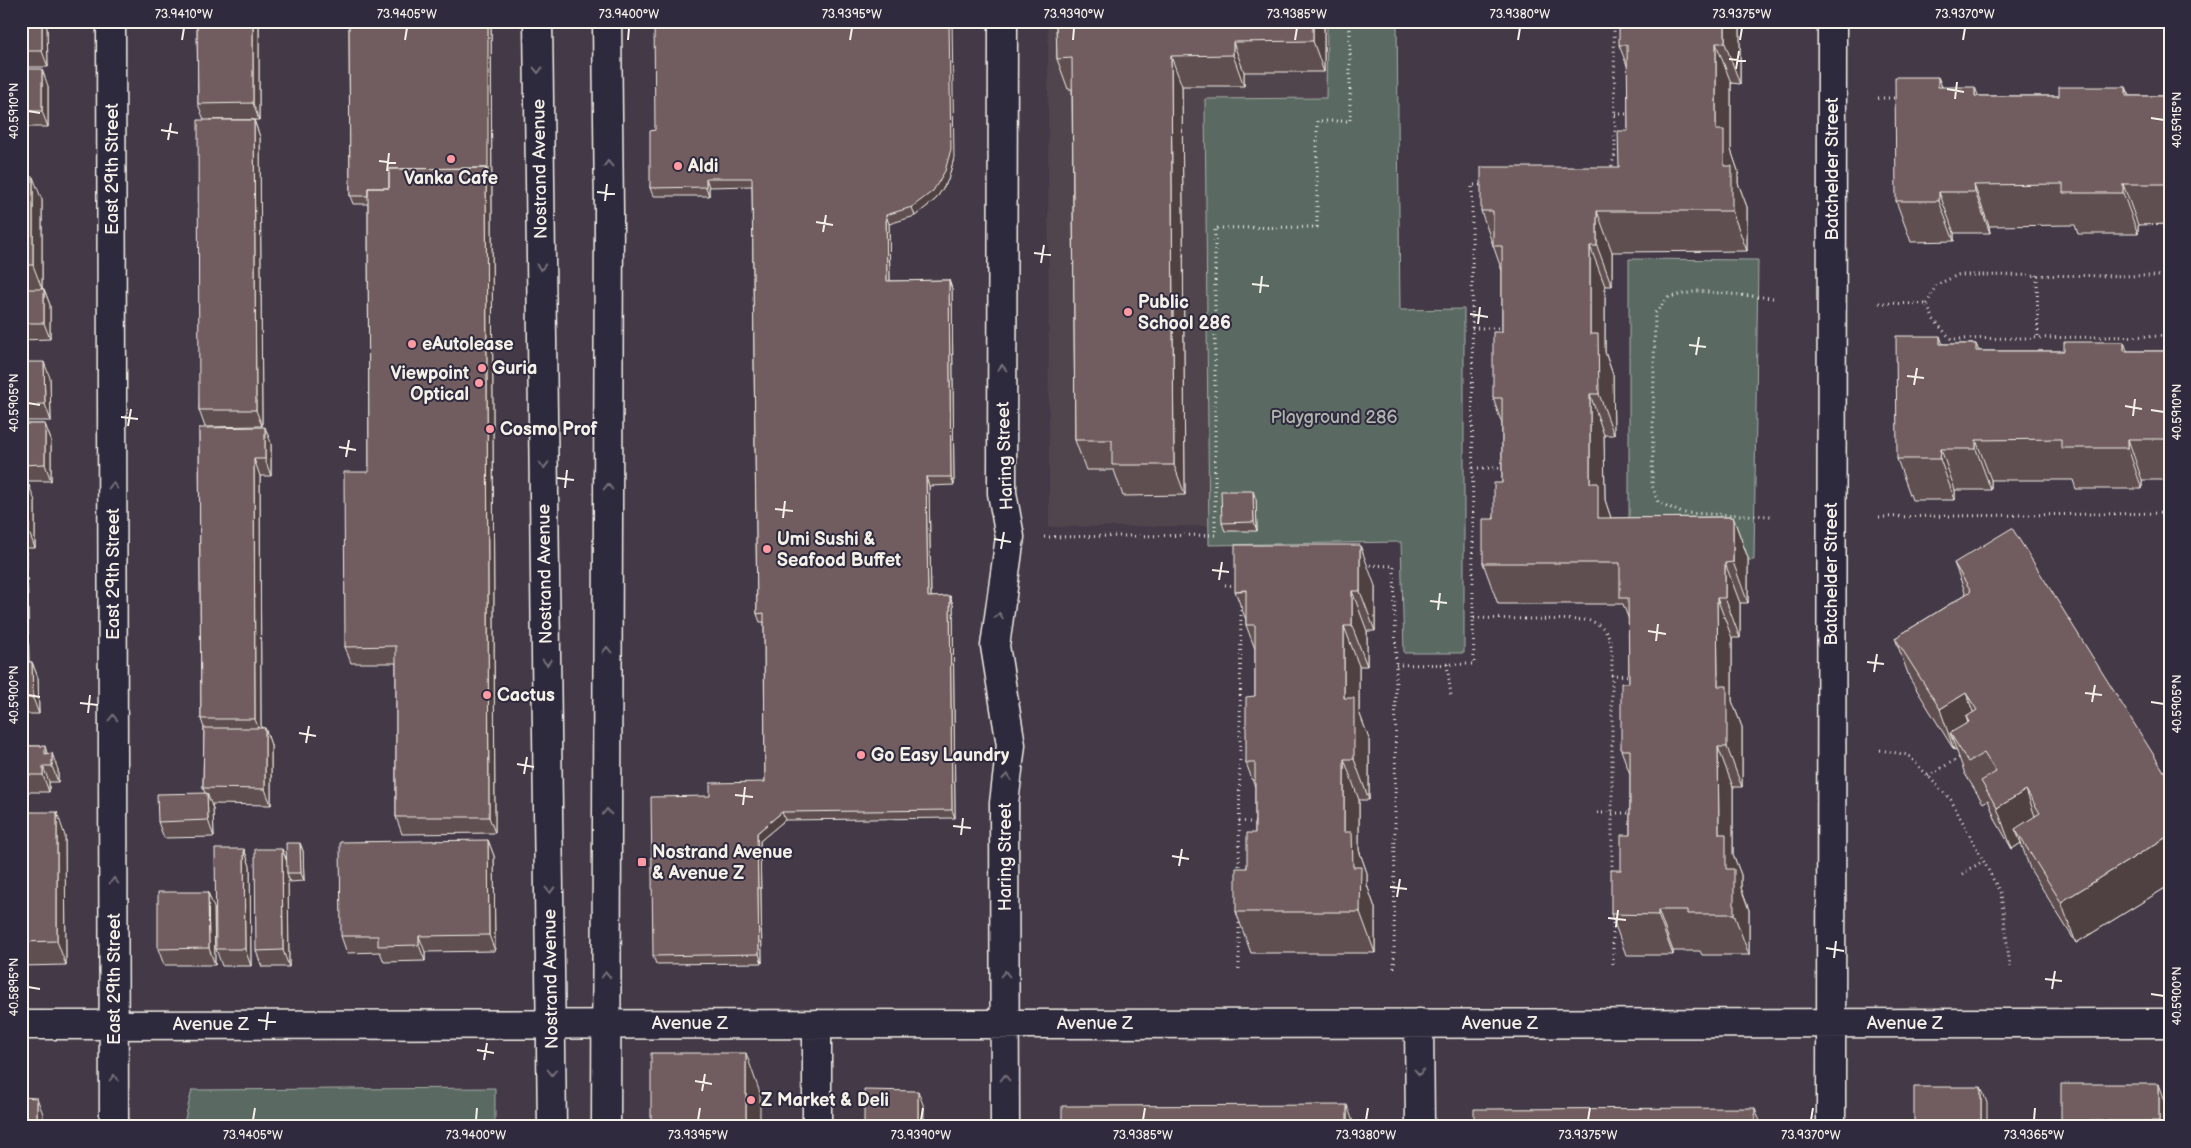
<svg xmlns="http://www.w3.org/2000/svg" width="2191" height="1148" font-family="'Balsamiq Sans',sans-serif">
<rect width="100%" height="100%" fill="#433947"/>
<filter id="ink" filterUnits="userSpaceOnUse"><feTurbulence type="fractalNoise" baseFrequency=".02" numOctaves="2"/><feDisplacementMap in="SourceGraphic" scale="10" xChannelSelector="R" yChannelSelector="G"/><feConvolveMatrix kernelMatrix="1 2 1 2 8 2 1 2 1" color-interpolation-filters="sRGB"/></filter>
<g filter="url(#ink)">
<path fill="#51444e" d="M1048,21H1327V98L1205,99L1208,526L1049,527Z"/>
<path fill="#5a6b63" stroke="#a7aea6" d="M1327,21H1397L1400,310L1464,309V653H1404L1401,542L1209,545L1205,99L1326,98Z
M1629,259L1758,260L1754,560H1629Z
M495,1088V1127H183L192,1090Z"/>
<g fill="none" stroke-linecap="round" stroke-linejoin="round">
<defs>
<path id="minor" d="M111,21L114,1127
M1003,21L1002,493L1010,537L995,646L1011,745L1004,803L1005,1127
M1419,1023L1420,1127
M817,1024V1127
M21,1025L2170,1023
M1831,1127L1832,21"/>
<path id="major" d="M538,21L552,1127
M606,1127L609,212L607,21"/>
</defs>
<use href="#minor" stroke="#f4f1e8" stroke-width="31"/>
<use href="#major" stroke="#f4f1e8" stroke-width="31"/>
<path stroke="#f4f1e8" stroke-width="3" stroke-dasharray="1 4" stroke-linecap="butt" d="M1878,98H1900
M1615,114H1629
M1610,171L1615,154L1614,21
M2037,275L2038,338
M1773,298L1698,291L1669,297L1655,313L1652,485L1658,502L1682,513L1773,516
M1879,303L1927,304L1933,319L1951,339L2170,336
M1927,304L1936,285L1958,275L2170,276
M1472,328H1504
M1473,468H1505
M1879,517L2170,513
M2169,523V487
M1044,537L1215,535V228L1317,227V121H1350V21
M1365,565L1394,566L1396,665L1394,969
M1225,585L1237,586
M1473,618L1472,185H1484
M1447,664L1451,695
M1396,665L1474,664L1473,618L1587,620C1606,625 1611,635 1612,655V874
M1611,675L1631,676
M1880,750L1908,755L1951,800L2001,894L2010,967
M1928,776L1962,756
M1597,813H1634
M1239,821L1259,823
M1239,871L1241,605
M1962,874L1983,861
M1613,918V967
M1239,969V915"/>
<use href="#minor" stroke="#2f2a3d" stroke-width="28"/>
<use href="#major" stroke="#2f2a3d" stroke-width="28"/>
</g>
<path fill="#615051" stroke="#f4f1e8" d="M21,21L47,28L48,67H21Z
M197,21H259V120H209H254L260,137L262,426L205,427L199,410L204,120L198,104Z
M349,21H491L495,833L402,834L396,817V663H351L345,647L369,472L368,204H353L350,196Z
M1056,21H1324V72H1244V86H1182L1185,495L1123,496L1114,470H1086L1075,440L1072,89H1068L1057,59Z
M1740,24V84L1731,83V150L1738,171V183L1747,207V251L1612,252V286H1605V352L1613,375L1614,435H1604L1605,500L1611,518L1733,517L1748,558V603H1740V638H1732V701L1742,727V787H1733V854L1741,875V888L1749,910V955H1702L1700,951H1673V955H1626L1611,914L1630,835V774L1621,750L1629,683V620L1623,604H1498L1483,563L1502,483V424L1493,398L1502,332V271L1481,211L1619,167L1628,131V68L1619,45Z
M21,69L48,86V127H21Z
M1938,77L1942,87L1978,96H2059L2126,87L2130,96H2170V224L2138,225V234H2078L2075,225L1989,226L1990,233H1954V241L1911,242L1896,201Z
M655,130L954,158L948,180L936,199L915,216L889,224L890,281L949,280L952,289L954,485L929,486L931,597L950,596L953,605L955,818L785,820L760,841L762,963L656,964L653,956L710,796L765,782L764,622H760L757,614L752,186L709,187V196H653L650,188Z
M21,177L42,200V289H44L50,305V339L21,340Z
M1943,344H1976L1979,351H2170V480H2142V489H2076L2073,480H1991V490H1955V500H1912L1897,459Z
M21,362L50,378L51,421H21Z
M21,424H45L51,440V481H21Z
M199,428L271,443V476H260L261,728H265L271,745V805L212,804L213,809L214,837L164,838L158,822L205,793L203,788L204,728L201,719Z
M21,485L35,501V548H25L27,555L29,662H32L38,678L39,714H21Z
M1256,500L1257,531H1225L1222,523Z
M1954,563L2170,781V885L2076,943L2030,869L2021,843L2012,849L1996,821L1988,800L1983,803L1965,774L1956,749L1954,750L1910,679L1895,638L1966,594Z
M1375,586V631H1367V666H1359V712L1369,739V800H1359V850L1367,873V885L1375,908V953H1251L1236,912L1255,833V787L1246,763L1255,696V649L1246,625V620L1235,591Z
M21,746H45L47,753L58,770V782H49V792H21Z
M21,812L65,836L66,965L21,966Z
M488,840L494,856L495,951L425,952V961L384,962L380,952L347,953L341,936Z
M300,843L303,851L304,881L290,882L288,877L289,967H262L256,951L282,849L287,861Z
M244,849L250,866L251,966H222L216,949Z
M214,908L215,965H164L158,949Z
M2165,1101V1127H2063L2061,1121Z"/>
<path fill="#4f4142" stroke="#f4f1e8" d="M42,21H45L47,28L48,67L42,51Z
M253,21H259V120L253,103Z
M488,21H491L495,833L489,817L486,168Z
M949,21H952L954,158L948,180L936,199L915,216L912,207Z
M1313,21H1324V72L1313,41Z
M1725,21H1739L1740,24V84L1725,43Z
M1233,42L1244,72V86L1233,55Z
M1716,43L1731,83V150L1738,171V183L1747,207V251L1732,211L1716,130Z
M1171,56L1182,86L1185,495L1174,465Z
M42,69L48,86V127L42,111Z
M1938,77L1953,118L1938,87Z
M1975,87L1990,128L1975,96Z
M2126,87L2141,128L2126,96Z
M254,120L260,137L262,426L256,410Z
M33,177L42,200V289L33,265Z
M706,178L709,187V196L706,187Z
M2123,184L2138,225V234L2123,193Z
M1974,185L1989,226L1990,233L1975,192Z
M1939,192L1954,233V241L1939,201Z
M1597,211L1612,252V286L1597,246Z
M886,215L889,224L890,289L887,281Z
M1590,246L1605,286V352L1613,375L1614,435L1599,394L1590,334Z
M949,280L952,289L954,485L951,477Z
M44,289L50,305V339L44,323Z
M1940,336L1955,377L1940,344Z
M2124,342L2139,383L2124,351Z
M44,362L50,378L51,421L45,404Z
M1590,394L1604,435L1605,500L1613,524L1598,518L1590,483Z
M45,424L51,440V481L45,464Z
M265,427L271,443V476L265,459Z
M2128,439L2142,480V489L2128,448Z
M1976,440L1991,480V490L1976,449Z
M1941,449L1955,490V500L1940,459Z
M254,459L260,476L261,735L255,719Z
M926,477L929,486L931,605L928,597Z
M29,485L35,501V548L29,532Z
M1253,491L1256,500L1257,531L1254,522Z
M1733,517L1748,558V603L1733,562Z
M21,539L27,555L29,678L23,662Z
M1360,545L1375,586V631L1360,591Z
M1725,563L1740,603V638L1725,598Z
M1352,591L1367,631V666L1352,626Z
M950,596L953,605L955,818L952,810Z
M1717,598L1732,638V701L1742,727V787L1727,747L1718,686Z
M1344,626L1359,666V712L1369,739V800L1354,759L1344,698Z
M32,662L38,678L39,714L33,698Z
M1966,693L1981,733L1969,722L1966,717L1973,738L1950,733L1956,749L1954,750L1940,709Z
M265,728L271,745V805L265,789Z
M1718,747L1733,787V854L1741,875V888L1749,910V955L1734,914L1719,834Z
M52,753L58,770V782L52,766Z
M1344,759L1359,800V850L1367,873V885L1375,908V953L1360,912L1353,867L1344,832Z
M43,766L49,782V792L43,775Z
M2026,790L2040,831L2015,829L2021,843L2012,849L1997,808Z
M207,793L213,809L214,837L208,820Z
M57,812L65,836L66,965L57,941Z
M782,812L785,820L760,841L762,963L759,954L757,833Z
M2170,835V885L2076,943L2061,902Z
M488,840L494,856L495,951L489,935Z
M300,843L303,851L304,881L301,873Z
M244,849L250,866L251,966L245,949Z
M282,849L288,865L287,873L288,877L289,967L283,950Z
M208,892L214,908L215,965L209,948Z
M1658,910L1673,951V955L1658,915Z
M419,936L425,952V961L419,945Z
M746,1053L760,1093V1127H746Z
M2159,1084L2165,1101V1127H2161L2159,1121Z
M1981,1087L1987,1103V1127H1981Z
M918,1091L924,1107V1127H918Z
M37,1098L43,1114V1127H37Z
M1347,1105L1353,1122V1127H1347Z
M1755,1108L1761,1124V1127H1755Z"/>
<path fill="#715d5e" stroke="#f4f1e8" d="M21,21H42V51H21Z
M197,21H253V103L198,104Z
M349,21H488V176L486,168L389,169V188H368V196H350Z
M654,21H949L951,149L945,171L933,191L912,207L886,215L887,281L949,280L951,477H926L928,597L950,596L952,810L782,812L757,833L759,954L653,956L651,797L710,796V783L765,782L764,613L757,614L752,178H706V187L650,188V131L655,130Z
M1056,21H1313V41L1233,42V55L1171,56L1174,465H1112V440H1075L1072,58L1057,59Z
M1619,21H1725V43H1716V130H1724V166H1732V211H1597V246H1590V334H1598L1599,394H1590V483H1598V518L1733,517V562L1725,563V598H1717L1718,686H1727V747H1718L1719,834H1726V869H1734V914H1687V910H1658V915L1611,914V870H1621V835H1630V750H1621V683H1629L1628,598H1620V563H1483V519H1494V483H1502V398H1493V332H1502V246H1493V211H1481V167H1619L1618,131H1628L1627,45H1619Z
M21,69H42V111H21Z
M1895,77H1938V87H1975V96H2059V87H2126V96H2170V184H2123V193H2063V184L1974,185L1975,192H1939V201H1896Z
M198,120H254L256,410H199Z
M486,168L489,817H396V646L345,647L344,472H369L368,188H389V169Z
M21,177H33V265H21Z
M21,289H44V323H21Z
M1896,336H1940V344H1976V351H2064V342H2124V351H2170V439H2128V448H2061V439L1976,440V449H1941L1940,459H1897Z
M21,362H44L45,404L21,405Z
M21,424H45V464L21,465Z
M265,427V459H254L255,719H201L199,428Z
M21,485H29V532H21Z
M1221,491H1253L1254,522L1222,523Z
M2012,528L2170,781V835L2061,902L2015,829L2040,813L2026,790L1997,808L1981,781L1996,772L1984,753L1968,762L1950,733L1969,722L1966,717L1977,710L1966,693L1940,709L1895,638L1971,591L1954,563Z
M21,539L23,662H32L33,698H21Z
M1235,545H1360V591H1352V626H1344V698H1354V759H1344V832H1352L1353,867H1361L1360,912H1236V868H1247V833H1255V763H1246V697L1255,696V625H1246V590L1235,591Z
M204,728H265V789L203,788Z
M21,746H45V754L52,753V766H43V775H21Z
M207,793L208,820L158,822L157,794Z
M21,812H57V941L21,942Z
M488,840L489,935L419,936V945L378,946V936H341L340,842Z
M286,843H300L301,873H287Z
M215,849H244L245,949H216Z
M255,849H282L283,950L256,951Z
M158,892H208L209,948L158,949Z
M651,1053H746V1127H651Z
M2061,1084H2159V1121H2061Z
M1914,1087H1981V1127H1914Z
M864,1090L918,1091V1127H864Z
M21,1097L37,1098V1127H21Z
M1347,1105V1127H1062V1106Z
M1755,1108V1127H1474V1109Z"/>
<defs><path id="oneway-chevron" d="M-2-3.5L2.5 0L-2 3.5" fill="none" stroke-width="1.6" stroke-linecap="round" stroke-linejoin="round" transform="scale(1.25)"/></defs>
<g stroke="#747079">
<use href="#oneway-chevron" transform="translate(538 70) rotate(89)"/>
<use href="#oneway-chevron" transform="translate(608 164) rotate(-91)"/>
<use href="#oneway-chevron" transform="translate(541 267) rotate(89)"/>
<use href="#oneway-chevron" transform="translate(1002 368) rotate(-90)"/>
<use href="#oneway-chevron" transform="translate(544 465) rotate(89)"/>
<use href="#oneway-chevron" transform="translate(113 486) rotate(-90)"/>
<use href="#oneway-chevron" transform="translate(608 487) rotate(-90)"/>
<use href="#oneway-chevron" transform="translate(999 616) rotate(-82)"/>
<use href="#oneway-chevron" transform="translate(607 650) rotate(-90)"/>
<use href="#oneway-chevron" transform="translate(547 662) rotate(89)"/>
<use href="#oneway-chevron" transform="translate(113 718) rotate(-90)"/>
<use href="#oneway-chevron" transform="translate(1007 777) rotate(-83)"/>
<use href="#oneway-chevron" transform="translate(607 812) rotate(-90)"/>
<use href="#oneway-chevron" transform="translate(114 881) rotate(-90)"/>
<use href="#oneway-chevron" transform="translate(550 890) rotate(89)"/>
<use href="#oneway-chevron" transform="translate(1005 974) rotate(-90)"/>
<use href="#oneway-chevron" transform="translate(606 975) rotate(-90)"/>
<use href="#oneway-chevron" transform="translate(552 1072) rotate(90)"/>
<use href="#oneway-chevron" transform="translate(1419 1072) rotate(90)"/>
<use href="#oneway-chevron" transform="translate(114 1078) rotate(-90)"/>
<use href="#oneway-chevron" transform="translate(1005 1078) rotate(-90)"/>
</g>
</g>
<path fill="none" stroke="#f4f1e8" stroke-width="2" d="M182,40L184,28M405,40L407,28M628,40L629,28M850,40L852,28M1073,40L1074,28M1295,40L1297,28M1518,40L1520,28M1740,40L1742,28M1963,40L1965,28M1729,59L1746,61M1736,69L1739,51M1947,89L1964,92M1955,99L1957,82M28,111L40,113M2151,118L2164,120M161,130L178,133M168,140L171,123M379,161L396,163M387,171L389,153M597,192L615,194M605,201L607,184M816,222L833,225M823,232L826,215M1034,253L1051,255M1041,263L1044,245M1252,284L1269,286M1260,293L1262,276M1470,314L1488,317M1478,324L1480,307M1689,345L1706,347M1696,355L1699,337M1907,376L1924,378M1914,385L1917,368M28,403L40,405M2125,406L2142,409M2151,410L2164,412M2133,416L2135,399M121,417L138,419M128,426L131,409M339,447L356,450M346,457L349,440M557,478L574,480M565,488L567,470M775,509L793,511M783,518L785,501M994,539L1011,542M1001,549L1004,532M1212,570L1229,572M1219,580L1222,562M1430,601L1447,603M1438,610L1440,593M1648,631L1666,634M1656,641L1658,624M1867,662L1884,664M1874,672L1877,654M2085,693L2102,695M28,695L40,697M2092,702L2095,685M2151,702L2164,704M80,703L98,705M88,713L90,695M299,733L316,736M306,743L309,726M517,764L534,767M524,774L527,757M735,795L753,797M743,805L745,787M953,826L971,828M961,835L963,818M1172,856L1189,859M1179,866L1182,849M1390,887L1407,889M1397,897L1400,879M1608,918L1626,920M1616,927L1618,910M1826,948L1844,951M1834,958L1836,941M2045,979L2062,981M28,987L40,989M2052,989L2055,971M2151,994L2164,996M258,1020L276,1022M266,1030L268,1012M477,1050L494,1053M484,1060L487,1043M695,1081L712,1084M702,1091L705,1074M253,1120L255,1108M476,1120L477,1108M698,1120L700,1108M921,1120L923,1108M1143,1120L1145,1108M1366,1120L1368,1108M1588,1120L1590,1108M1811,1120L1813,1108M2034,1120L2035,1108"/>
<g fill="#ff9aa2" stroke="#2f2a3d" stroke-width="2">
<circle cx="451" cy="159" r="5"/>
<circle cx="678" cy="166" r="5"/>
<circle cx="1128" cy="312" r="5"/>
<circle cx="412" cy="344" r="5"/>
<circle cx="482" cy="368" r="5"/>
<circle cx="479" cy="383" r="5"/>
<circle cx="490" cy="429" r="5"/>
<circle cx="767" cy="549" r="5"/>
<circle cx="487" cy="695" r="5"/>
<circle cx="861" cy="755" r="5"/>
<rect x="637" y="857" width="10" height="10" rx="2.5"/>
<circle cx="751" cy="1100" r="5"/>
</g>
<g text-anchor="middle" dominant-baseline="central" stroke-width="4" stroke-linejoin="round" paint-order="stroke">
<g font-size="18" font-weight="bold" fill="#f4f1e8" stroke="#2f2a3d" text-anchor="start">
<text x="688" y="166">Aldi</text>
<text x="451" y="178" text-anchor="middle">Vanka Cafe</text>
<text x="1138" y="302">Public<tspan x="1138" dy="21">School 286</tspan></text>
<text x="422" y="344">eAutolease</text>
<text x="492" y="368">Guria</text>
<text x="469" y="373" text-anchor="end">Viewpoint<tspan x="469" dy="21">Optical</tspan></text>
<text x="500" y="429">Cosmo Prof</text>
<text x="777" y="539">Umi Sushi &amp;<tspan x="777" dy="21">Seafood Buffet</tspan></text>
<text x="497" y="695">Cactus</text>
<text x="871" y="755">Go Easy Laundry</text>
<text x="652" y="852">Nostrand Avenue<tspan x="652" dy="21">&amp; Avenue Z</tspan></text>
<text x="761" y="1100">Z Market &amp; Deli</text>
</g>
<g font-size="18" fill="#f4f1e8" stroke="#2f2a3d">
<text transform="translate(112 169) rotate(-90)">East 29th Street</text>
<text transform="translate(540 169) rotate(-91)">Nostrand Avenue</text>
<text transform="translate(1832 169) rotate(-90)">Batchelder Street</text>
<text transform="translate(1005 456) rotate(-92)">Haring Street</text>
<text transform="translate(113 574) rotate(-90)">East 29th Street</text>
<text transform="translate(545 574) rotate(-91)">Nostrand Avenue</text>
<text transform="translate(1831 574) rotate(-90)">Batchelder Street</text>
<text transform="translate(1005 857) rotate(-90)">Haring Street</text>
<text transform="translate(114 979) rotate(-90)">East 29th Street</text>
<text transform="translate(551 979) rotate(-91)">Nostrand Avenue</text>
<text x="690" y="1023">Avenue Z</text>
<text x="1095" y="1023">Avenue Z</text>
<text x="1500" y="1023">Avenue Z</text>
<text x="1905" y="1023">Avenue Z</text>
<text x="211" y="1024">Avenue Z</text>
</g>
<g font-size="18" fill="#afb5ac" stroke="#2f2a3d">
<text x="1334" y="417">Playground 286</text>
</g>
</g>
<rect width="2191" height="1148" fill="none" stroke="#2f2a3d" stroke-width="55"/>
<rect x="28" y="28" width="2136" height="1092" fill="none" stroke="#f4f1e8" stroke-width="2"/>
<g font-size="12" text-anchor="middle" fill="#f4f1e8">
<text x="184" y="18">73.9410°W</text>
<text x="407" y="18">73.9405°W</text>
<text x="629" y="18">73.9400°W</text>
<text x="852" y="18">73.9395°W</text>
<text x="1074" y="18">73.9390°W</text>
<text x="1297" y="18">73.9385°W</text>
<text x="1520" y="18">73.9380°W</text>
<text x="1742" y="18">73.9375°W</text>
<text x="1965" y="18">73.9370°W</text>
<text transform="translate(14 111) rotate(-90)" y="4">40.5910°N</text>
<text transform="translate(2177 120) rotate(-90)" y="4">40.5915°N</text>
<text transform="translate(14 403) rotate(-90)" y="4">40.5905°N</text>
<text transform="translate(2177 412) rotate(-90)" y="4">40.5910°N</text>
<text transform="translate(14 695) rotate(-90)" y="4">40.5900°N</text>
<text transform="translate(2177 704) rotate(-90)" y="4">40.5905°N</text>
<text transform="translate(14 987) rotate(-90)" y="4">40.5895°N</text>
<text transform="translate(2177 996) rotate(-90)" y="4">40.5900°N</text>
<text x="253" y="1139">73.9405°W</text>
<text x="476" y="1139">73.9400°W</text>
<text x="698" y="1139">73.9395°W</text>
<text x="921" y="1139">73.9390°W</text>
<text x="1143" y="1139">73.9385°W</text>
<text x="1366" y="1139">73.9380°W</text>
<text x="1588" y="1139">73.9375°W</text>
<text x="1811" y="1139">73.9370°W</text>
<text x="2034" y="1139">73.9365°W</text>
</g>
</svg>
